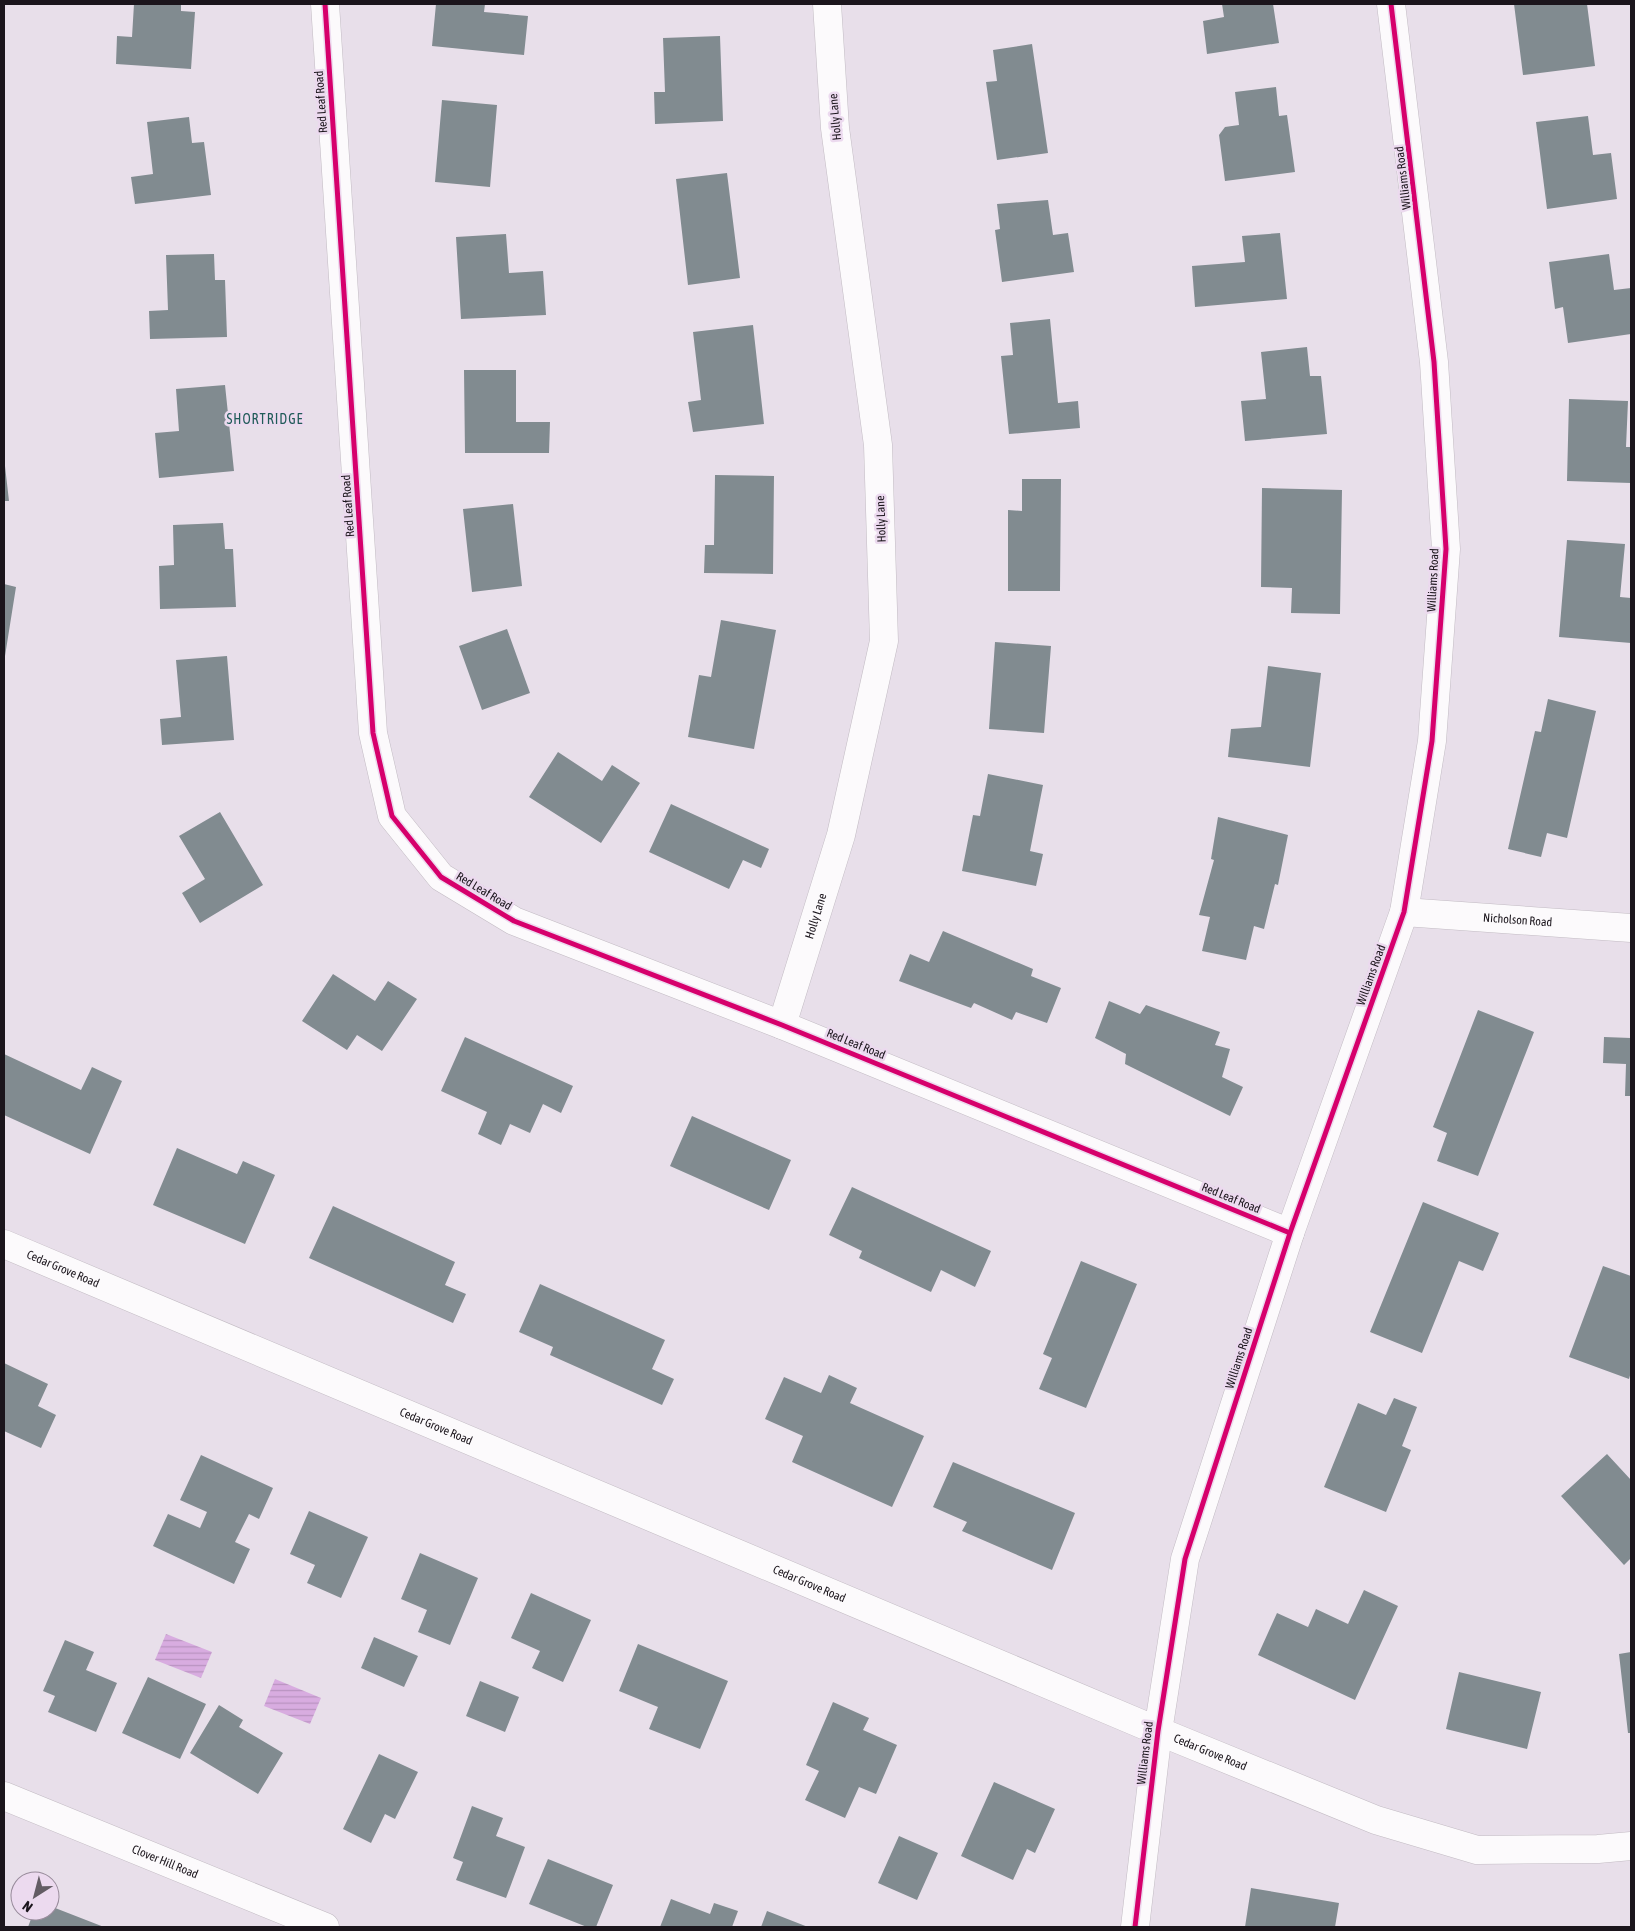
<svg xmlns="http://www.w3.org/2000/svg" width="1635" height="1931" font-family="'Asap Condensed',sans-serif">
<defs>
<pattern id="water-rules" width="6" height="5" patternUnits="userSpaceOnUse" patternTransform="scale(1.25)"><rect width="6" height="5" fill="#d8ace0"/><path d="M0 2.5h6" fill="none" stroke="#b993c0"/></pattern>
</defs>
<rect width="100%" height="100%" fill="#e8dfea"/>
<path fill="url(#water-rules)" d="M166,1634L212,1652L201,1678L155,1660Z
M275,1679L321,1698L310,1724L264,1706Z"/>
<path fill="#818b90" d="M134,4H181V11L195,12L191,69L116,64L117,36L132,37Z
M436,4H485L484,12L528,16L524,55L432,46Z
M1222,4H1273L1279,43L1207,54L1203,21L1224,17Z
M1514,4H1587L1595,66L1523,75Z
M720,36L723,121L655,124L654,92H665L663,38Z
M1032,44L1048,153L997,160L986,82L997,81L993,50Z
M1276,87L1279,116L1287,115L1295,172L1225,181L1219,135L1225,127L1239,125L1235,92Z
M442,100L497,105L490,187L435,182Z
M1588,116L1593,155L1611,153L1617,199L1547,209L1536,122Z
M189,117L192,143L204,142L211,195L135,204L131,177L153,174L147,122Z
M727,173L740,278L688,285L676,179Z
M1048,200L1053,235L1068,233L1074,272L1002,282L995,230L1000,229L997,204Z
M1280,233L1287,299L1195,307L1192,266L1245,262L1242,236Z
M506,234L509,273L543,271L546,315L461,319L456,237Z
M214,254L215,280H225L227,337L150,339L149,311L168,310L166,255Z
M1609,254L1614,290L1631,288V334L1568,343L1563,307L1555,309L1549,262Z
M1050,319L1058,403L1078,401L1080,428L1009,434L1001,356L1013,355L1010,323Z
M753,325L764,424L693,432L688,402L701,400L693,332Z
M1307,347L1310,376H1321L1327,434L1245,441L1241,401L1266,399L1261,352Z
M464,370H516V422H550L549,453H465Z
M225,385L234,471L159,478L155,433L179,431L176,389Z
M1569,399L1628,401L1626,447H1631V483L1567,481Z
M5,466L9,501H4V467Z
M715,475L774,476L773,574L704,573L705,545H714Z
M1022,479H1061L1060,591H1008V510L1022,511Z
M1262,488L1342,490L1340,614L1291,613L1292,588L1261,587Z
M513,504L522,586L472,592L463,509Z
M223,523L225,549H233L236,607L160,609L159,566L174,565L173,525Z
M1567,540L1625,544L1620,597L1631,598V643L1559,637Z
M4,584L16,587L5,656H4Z
M721,620L776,630L754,749L688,737L699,675L711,677Z
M507,629L530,693L482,710L459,646Z
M995,642L1051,646L1044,733L989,729Z
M227,656L234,740L162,745L160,719L181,717L176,660Z
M1268,666L1321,673L1310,767L1228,757L1231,729L1261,727Z
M1548,699L1596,711L1567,838L1547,833L1541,857L1508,849L1535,731L1541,732Z
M558,752L602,781L612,765L640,783L601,843L529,797Z
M988,774L1043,785L1030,851L1043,854L1036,886L962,871L973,815L980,816Z
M671,804L769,849L761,868L743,860L729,889L649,852Z
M220,812L263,885L200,923L182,893L205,879L179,836Z
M1218,817L1288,835L1278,885L1275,884L1264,929L1254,926L1246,960L1202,951L1210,917L1199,915L1214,860L1211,859Z
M943,931L1033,969L1031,976L1061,988L1047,1023L1016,1012L1012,1020L974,1003L971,1008L899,981L910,954L929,962Z
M333,974L375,1001L388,981L417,999L382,1051L357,1035L347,1050L302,1021Z
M1109,1001L1140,1014L1146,1005L1220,1032L1215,1045L1230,1049L1222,1077L1243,1087L1230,1116L1125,1064L1126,1054L1095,1038Z
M1478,1010L1534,1032L1478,1176L1437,1161L1447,1133L1433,1127Z
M465,1037L573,1086L561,1113L543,1104L530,1133L510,1124L501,1145L478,1134L487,1112L441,1091Z
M1604,1037L1631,1038V1096H1625L1626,1064L1603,1063Z
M4,1054L81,1090L92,1067L122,1081L90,1154L4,1115Z
M692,1116L791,1160L769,1210L670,1166Z
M177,1148L237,1174L243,1161L275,1175L245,1244L153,1205Z
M852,1187L991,1251L975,1287L941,1270L931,1292L859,1258L862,1251L829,1235Z
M1423,1202L1499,1233L1483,1271L1459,1261L1422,1353L1370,1332Z
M333,1206L455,1262L445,1285L466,1294L453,1323L309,1258Z
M1081,1261L1137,1284L1086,1408L1039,1389L1052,1358L1043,1354Z
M1603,1266L1631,1276V1372L1629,1379L1569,1357Z
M540,1284L665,1340L652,1369L674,1379L662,1405L550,1355L553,1347L519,1332Z
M4,1363L48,1384L38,1406L56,1415L41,1448L4,1431Z
M829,1375L857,1388L850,1403L924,1436L892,1507L792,1462L803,1436L765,1419L784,1377L821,1393Z
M1394,1398L1417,1407L1402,1446L1411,1450L1386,1512L1324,1487L1358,1403L1386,1415Z
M1607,1454L1631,1480V1558L1624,1565L1561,1496Z
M201,1455L273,1488L259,1519L249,1514L235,1542L250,1549L234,1584L153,1546L168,1514L200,1528L207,1512L180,1500Z
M953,1462L1075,1513L1052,1570L962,1531L967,1522L933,1507Z
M309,1511L368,1537L341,1598L307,1583L315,1565L290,1554Z
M420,1553L478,1578L450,1645L418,1632L427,1610L401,1599Z
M1364,1590L1398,1606L1355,1700L1258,1655L1277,1613L1308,1627L1316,1609L1348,1624Z
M531,1593L591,1620L563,1682L532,1668L540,1651L511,1638Z
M374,1637L418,1656L404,1687L361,1668Z
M65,1640L94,1652L86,1670L117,1683L96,1732L48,1712L55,1696L43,1691Z
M638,1644L728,1681L700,1749L649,1729L658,1707L619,1691Z
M1631,1652V1733H1628L1619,1654Z
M1459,1672L1541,1692L1527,1749L1446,1729Z
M148,1677L206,1704L180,1759L122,1733Z
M480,1681L519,1697L505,1732L466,1716Z
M833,1702L869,1718L863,1730L897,1745L876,1794L859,1787L845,1818L805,1800L819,1771L806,1765Z
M219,1705L243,1720L239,1727L283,1753L258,1794L190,1753Z
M379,1754L418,1772L395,1819L385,1814L371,1843L343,1829Z
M994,1782L1055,1809L1035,1853L1027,1849L1013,1880L961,1856Z
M472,1806L503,1818L496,1836L525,1847L506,1898L456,1880L463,1862L453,1858Z
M899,1836L938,1853L917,1900L878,1883Z
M548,1859L613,1885L596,1927H587L529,1904Z
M1251,1888L1339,1903L1335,1927H1245Z
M671,1899L710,1914L714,1903L738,1911L732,1927H660Z
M50,1906L104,1927H28L34,1911H50Z
M767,1911L808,1927H761Z"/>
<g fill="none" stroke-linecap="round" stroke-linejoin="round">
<defs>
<g id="minor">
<path d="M325,4L373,733L392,816L441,877L514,921L782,1025L1290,1233"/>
<path id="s1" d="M1404,912L1631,928"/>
<path id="s2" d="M782,1025L841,835L884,641L878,445L835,128L827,4"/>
<path id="s3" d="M4,1244L1158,1731L1376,1820L1477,1850L1598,1849L1631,1846"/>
<path id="s4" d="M4,1796L325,1927"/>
<path d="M1135,1927L1158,1731L1185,1559L1290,1233L1404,912L1432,741L1446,549L1434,362L1391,4"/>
</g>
</defs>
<use href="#minor" stroke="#c2bbc3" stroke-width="29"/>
<use href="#minor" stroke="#fcfafc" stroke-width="28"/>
<defs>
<path id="cycleway" d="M325,4L373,733L392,816L441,877L514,921L782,1025L1290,1233
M1135,1927L1158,1731L1185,1559L1290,1233L1404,912L1432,741L1446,549L1434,362L1391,4"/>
</defs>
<use href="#cycleway" stroke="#ecdaef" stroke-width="8"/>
<use href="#cycleway" stroke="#d6006c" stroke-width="5"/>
</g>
<g text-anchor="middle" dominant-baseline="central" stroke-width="5" stroke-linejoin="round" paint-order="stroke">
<g font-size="12" fill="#1b151c" stroke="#ecdaef">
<text transform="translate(321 102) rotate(-94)">Red Leaf Road</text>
<text transform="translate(835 117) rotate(-95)">Holly Lane</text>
<text transform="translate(1403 178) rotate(-97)">Williams Road</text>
<text transform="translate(348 506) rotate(-94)">Red Leaf Road</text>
<text transform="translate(881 519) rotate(-92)">Holly Lane</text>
<text transform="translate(1433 580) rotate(-87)">Williams Road</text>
<text transform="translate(484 891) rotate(31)">Red Leaf Road</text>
<text stroke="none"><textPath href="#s2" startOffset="114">Holly Lane</textPath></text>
<text stroke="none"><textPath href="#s1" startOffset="114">Nicholson Road</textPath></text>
<text transform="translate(1371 975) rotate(-70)">Williams Road</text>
<text transform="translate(856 1044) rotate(22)">Red Leaf Road</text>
<text transform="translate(1231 1198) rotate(22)">Red Leaf Road</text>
<text stroke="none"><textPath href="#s3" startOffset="64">Cedar Grove Road</textPath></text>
<text transform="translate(1239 1358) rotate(-72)">Williams Road</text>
<text stroke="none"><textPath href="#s3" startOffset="469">Cedar Grove Road</textPath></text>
<text stroke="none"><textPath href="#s3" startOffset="874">Cedar Grove Road</textPath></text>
<text stroke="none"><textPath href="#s3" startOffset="1309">Cedar Grove Road</textPath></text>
<text transform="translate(1145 1753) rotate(-83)">Williams Road</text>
<text stroke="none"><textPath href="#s4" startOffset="174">Clover Hill Road</textPath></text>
</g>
<g font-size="14" letter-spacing="1" fill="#205b59" stroke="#ecdaef">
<text x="265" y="419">SHORTRIDGE</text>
</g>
</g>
<rect width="1635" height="1931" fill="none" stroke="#1b151c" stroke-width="10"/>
<g transform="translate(35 1896) rotate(216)"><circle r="24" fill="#ecdaef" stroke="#988b9b"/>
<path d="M0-4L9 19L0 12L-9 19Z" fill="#635c64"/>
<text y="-8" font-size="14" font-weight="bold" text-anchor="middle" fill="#1b151c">N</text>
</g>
</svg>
